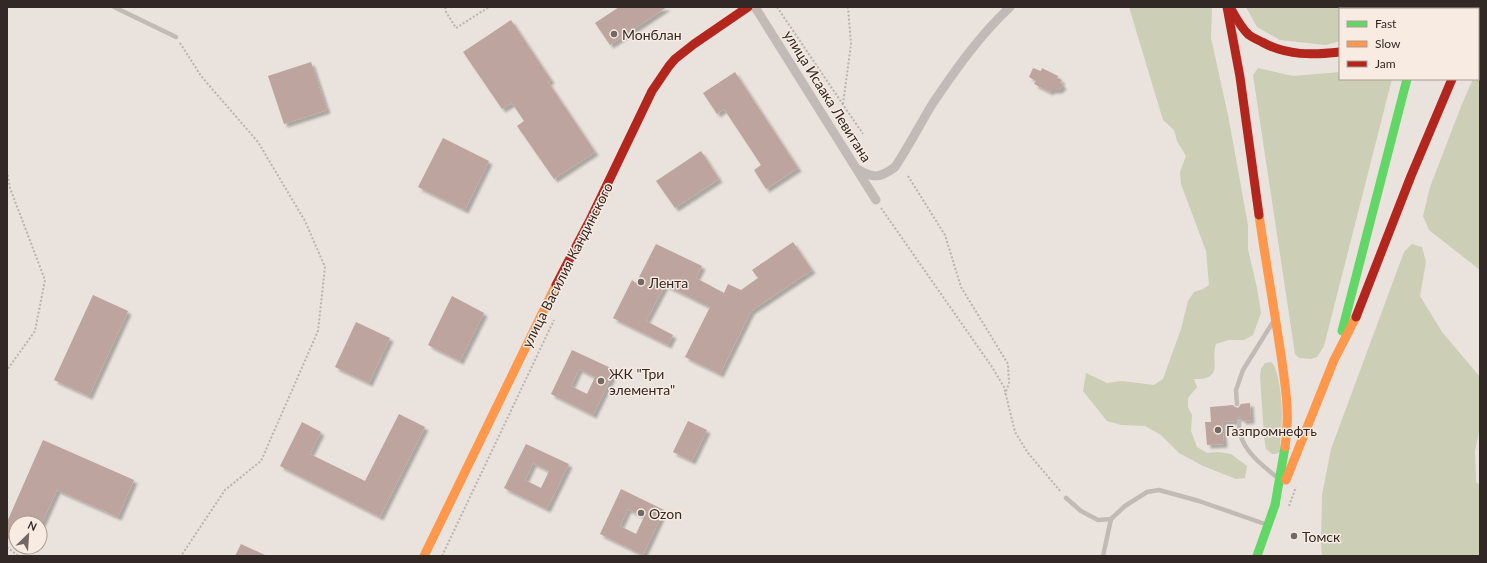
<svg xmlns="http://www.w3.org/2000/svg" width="1487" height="563" font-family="Lato,sans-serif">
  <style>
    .green { fill: #cdceb6 }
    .building { fill: #bda49e; fill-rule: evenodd; filter: url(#shadow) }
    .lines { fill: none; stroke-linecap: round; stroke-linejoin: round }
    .path { stroke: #bbb3ae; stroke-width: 2; stroke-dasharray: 2 2; stroke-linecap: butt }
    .lane { stroke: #c2bab6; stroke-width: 4.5 }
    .street { stroke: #c2bab6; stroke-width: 9 }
    .fast { stroke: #63d668; stroke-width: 9 }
    .slow { stroke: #ff974d; stroke-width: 9 }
    .jam { stroke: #b3261e; stroke-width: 9 }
    .poi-dot { fill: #726965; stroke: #f8ece2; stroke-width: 1.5 }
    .labels { text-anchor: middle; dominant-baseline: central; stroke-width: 3; stroke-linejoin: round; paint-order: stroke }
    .poi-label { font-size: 14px; fill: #322825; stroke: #f8ece2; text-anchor: start }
    .street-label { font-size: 14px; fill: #322825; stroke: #f8ece2 }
  </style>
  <defs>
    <filter id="shadow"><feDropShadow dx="3.5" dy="3.5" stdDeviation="1" flood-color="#0004"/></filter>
  </defs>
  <rect width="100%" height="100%" fill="#eae2dc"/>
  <g class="green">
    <path d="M 1129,7 L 1212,7 L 1211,38 L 1228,115 L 1248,225 L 1248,249 L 1257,288 L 1261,313 L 1253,335 L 1244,340 L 1229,340 L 1216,344 C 1210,361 1225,380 1194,379 L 1197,387 L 1188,398 L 1188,407 L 1192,415 L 1191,431 L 1197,447 L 1207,453 L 1218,452 L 1231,454 L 1247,466 L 1245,478 L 1236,479 L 1203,466 L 1179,453 L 1161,435 L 1145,426 L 1121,425 L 1107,421 L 1083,391 L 1086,373 L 1107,383 L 1122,381 L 1154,385 L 1163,379 L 1181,329 L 1188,301 L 1194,292 L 1203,289 L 1209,285 L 1206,251 L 1181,184 L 1180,172 L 1186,156 L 1177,141 L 1174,130 L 1163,120 Z"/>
    <polygon points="1246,7 1385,7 1383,9 1340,9 1340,41 1326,45 1280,40 1257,27"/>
    <polygon points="1258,68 1293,76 1340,72 1340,79 1392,79 1324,346 1317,357 1311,359 1299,358 1295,354 1253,75"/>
    <polygon points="1480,68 1480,270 1429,230 1423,216 1430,187 1462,104 1473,79 1478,79 1478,71"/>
    <polygon points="1412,244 1422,247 1426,262 1420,296 1442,332 1480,377 1480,427 1475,451 1476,482 1480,485 1480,556 1322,556 1321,543 1322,495 1331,449 1404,252"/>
    <path d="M 1271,362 C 1279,367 1282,403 1282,414 C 1282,426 1280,439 1280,452 L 1276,454 L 1272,454 L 1266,449 L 1264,437 L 1260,376 L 1261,369 L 1265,363 Z"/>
  </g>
  <g class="building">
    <polygon points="619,7 667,7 610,45 595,23"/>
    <polygon points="511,20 551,80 548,82 595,152 554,179 517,126 524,121 512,103 502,109 463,52"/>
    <polygon points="311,62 327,110 284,124 268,76"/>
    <polygon points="1033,68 1041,71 1042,68 1058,76 1057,78 1062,80 1060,82 1063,86 1059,90 1051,90 1050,92 1034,84 1036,81 1029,77"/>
    <polygon points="735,72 798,168 766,189 754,170 761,165 724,109 717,114 703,93"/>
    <polygon points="443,138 489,161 465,210 418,187"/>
    <polygon points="701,151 719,179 675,208 656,181"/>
    <polygon points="793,242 812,270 751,311 720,374 685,357 710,307 665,285 646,321 673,335 668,345 613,318 632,280 636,283 656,244 702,266 696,278 724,293 728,284 741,290 758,278 752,270"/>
    <polygon points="93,295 128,311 89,396 54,380"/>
    <polygon points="452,296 484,313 460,361 428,345"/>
    <polygon points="356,322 390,338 369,383 335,367"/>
    <path d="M 572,350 L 615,370 L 593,415 L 551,394 ZM 579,369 L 595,377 L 587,394 L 571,386 Z"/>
    <polygon points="1250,403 1251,420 1243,421 1241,418 1239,417 1235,421 1222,422 1224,444 1207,445 1205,422 1211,422 1210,407 1233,405 1235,407 1238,408 1241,404"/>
    <polygon points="399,414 425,427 380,517 280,466 302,422 321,432 310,454 365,481"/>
    <polygon points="688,421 707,430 692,461 673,452"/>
    <polygon points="43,440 134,480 118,517 57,490 42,523 16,523 16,542 7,538 7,522"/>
    <path d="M 526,444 L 569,464 L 547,509 L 504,488 ZM 533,463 L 549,471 L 541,488 L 525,480 Z"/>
    <path d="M 621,489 L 664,510 L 643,555 L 600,534 ZM 628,509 L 644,517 L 636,534 L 620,526 Z"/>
    <polygon points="241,544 267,556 235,556"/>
  </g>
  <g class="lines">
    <g class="path">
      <polyline points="445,7 446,12 456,28 489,7"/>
      <polyline points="777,7 863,134"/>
      <polyline points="180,43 201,76 258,142 305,221 325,267 318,331 261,461 225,490 181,556"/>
      <polyline points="1478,55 1480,52"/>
      <polyline points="843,104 851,44 848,7"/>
      <polyline points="7,171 10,188 45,280 35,331 7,370"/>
      <polyline points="908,176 945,235 961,287 1008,364 1009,383 1005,394"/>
      <polyline points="881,208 992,367 1004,387 1015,432 1028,453 1061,492"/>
      <polyline points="1289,506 1296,487"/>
      <polyline points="7,547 18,556"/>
      <polyline points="442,556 554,320"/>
    </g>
    <g class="lane">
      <polyline points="114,7 176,37"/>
      <polyline points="1237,404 1236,390 1243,370 1273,322"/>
      <path d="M 1239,421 C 1239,425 1239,430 1240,433 C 1244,452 1264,467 1278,478"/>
      <polyline points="1066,498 1081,511 1098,520 1111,519 1125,506 1147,492 1159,490 1199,501 1265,524"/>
      <polyline points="1103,556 1111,519"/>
    </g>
    <g class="street">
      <polyline points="755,7 876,200"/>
      <path d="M 857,169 C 874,179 880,178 895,167 C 909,146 920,124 933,103 C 956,69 980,35 1010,7"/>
    </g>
    <g class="fast">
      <polyline points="1405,9 1406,7"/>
      <polyline points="1342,331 1407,79"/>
      <polyline points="1275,505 1285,447"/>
      <polyline points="1257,556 1275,505"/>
    </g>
    <g class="slow">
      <polyline points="1424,9 1425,7"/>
      <polyline points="1478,30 1480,26"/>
      <path d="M 1259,215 C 1266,264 1275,313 1282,362 C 1286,390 1290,418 1285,447"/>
      <polyline points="1286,480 1334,360 1356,317"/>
      <polyline points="424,556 556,285"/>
    </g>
    <g class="jam">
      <polyline points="1227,7 1240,77 1259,215"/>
      <path d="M 1230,7 C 1235,16 1241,28 1249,35 C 1253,38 1258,40 1262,42 C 1287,56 1313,55 1340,52"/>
      <polyline points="556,285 591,218 652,91 669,66 675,59 694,44 748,7"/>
      <polyline points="1356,317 1411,176 1452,79"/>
    </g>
  </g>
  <g class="poi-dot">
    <circle cx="614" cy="34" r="4"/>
    <circle cx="641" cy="282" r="4"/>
    <circle cx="601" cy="381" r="4"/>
    <circle cx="1218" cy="430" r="4"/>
    <circle cx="641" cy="513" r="4"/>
    <circle cx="1294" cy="536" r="4"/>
  </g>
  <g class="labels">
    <g class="poi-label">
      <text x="622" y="34">Монблан</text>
      <text x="649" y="282">Лента</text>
      <text x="609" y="373">ЖК "Три<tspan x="609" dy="16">элемента"</tspan></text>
      <text x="1226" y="430">Газпромнефть</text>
      <text x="649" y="513">Ozon</text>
      <text x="1302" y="536">Томск</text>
    </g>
    <g class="street-label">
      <text transform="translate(828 96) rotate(58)">улица Исаака Левитана</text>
      <text transform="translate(567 265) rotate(-63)">улица Василия Кандинского</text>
    </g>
  </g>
  <rect width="1487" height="563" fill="none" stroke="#322825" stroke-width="16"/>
  <rect x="1339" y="8" width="140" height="72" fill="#f8ece2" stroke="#a99e96"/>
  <rect x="1347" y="21" width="20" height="6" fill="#63d668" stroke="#a99e96"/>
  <text x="1375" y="28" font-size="12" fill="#322825">Fast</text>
  <rect x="1347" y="41" width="20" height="6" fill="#ff974d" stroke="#a99e96"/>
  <text x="1375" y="48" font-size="12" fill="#322825">Slow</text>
  <rect x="1347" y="61" width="20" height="6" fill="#b3261e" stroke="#a99e96"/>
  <text x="1375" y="68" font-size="12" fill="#322825">Jam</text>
  <g transform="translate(28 535) rotate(25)"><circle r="19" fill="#f8ece2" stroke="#a99e96"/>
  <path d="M0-3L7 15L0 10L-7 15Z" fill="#726965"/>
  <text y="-6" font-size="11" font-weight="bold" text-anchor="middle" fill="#322825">N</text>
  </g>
</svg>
